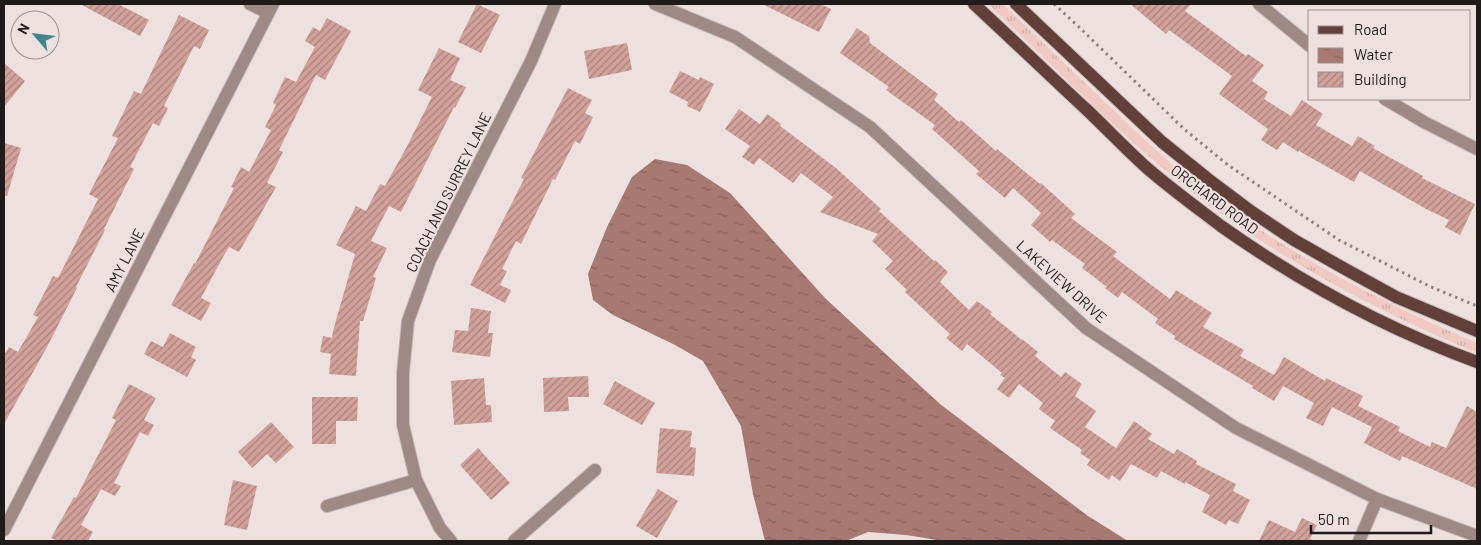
<svg xmlns="http://www.w3.org/2000/svg" width="1481" height="545" font-family="Barlow,sans-serif">
  <style>
    .grass { fill: url(#grass-tufts) }
    .water { fill: url(#water-ripples) }
    .building { fill: url(#building-hatch) }
    .lines { fill: none; stroke-linecap: round; stroke-linejoin: round }
    .minor-casing { stroke: #c7bdbc; stroke-width: 14 }
    .primary-casing { stroke: #c7bdbc; stroke-width: 14 }
    .path { stroke: #8d8584; stroke-width: 3; stroke-dasharray: 2.5 4; stroke-linecap: butt }
    .minor { stroke: #9e8985; stroke-width: 12 }
    .primary { stroke: #623f39; stroke-width: 12 }
    .labels { text-anchor: middle; dominant-baseline: central; stroke-width: 4; stroke-linejoin: round; paint-order: stroke }
    .street-label { font-size: 15px; fill: #1f1b1a; stroke: #ece1df }
  </style>
  <defs>
    <pattern id="grass-tufts" width="24" height="20" patternUnits="userSpaceOnUse" patternTransform="scale(1.25)"><rect width="24" height="20" fill="#f1c9c3"/><path d="M3 7l-1-3M5 7V3M7 7l1-3M15 17l-1-3M17 17v-4M19 17l1-3" fill="none" stroke="#ceaca7"/></pattern>
    <pattern id="water-ripples" width="26" height="14" patternUnits="userSpaceOnUse" patternTransform="scale(1.25)"><rect width="26" height="14" fill="#a77971"/><path d="M2 4q2-2 4 0t4 0M15 11q2-2 4 0t4 0" fill="none" stroke="#87625c"/></pattern>
    <pattern id="building-hatch" width="6" height="6" patternUnits="userSpaceOnUse" patternTransform="scale(1.25)"><rect width="6" height="6" fill="#d2a199"/><path d="M-1 1l2-2M0 6l6-6M5 7l2-2" fill="none" stroke="#aa827c"/></pattern>
  </defs>
  <rect width="100%" height="100%" fill="#ece1df"/>
  <path class="grass" d="M 988,4 L 1003,4 C 1035,35 1068,67 1101,98 C 1130,126 1160,155 1191,180 C 1278,249 1376,300 1477,343 L 1477,353 C 1379,312 1292,266 1206,203 C 1128,144 1059,71 988,4 Z"/>
  <polygon class="water" points="655,159 687,165 730,193 825,298 940,404 1088,516 1128,541 943,541 906,535 868,532 846,541 765,541 753,494 741,426 703,361 675,345 613,315 593,300 588,274 607,227 632,177"/>
  <g class="building">
    <polygon points="80,4 118,4 149,20 140,36"/>
    <polygon points="477,4 500,15 481,53 458,42"/>
    <polygon points="762,4 820,4 831,9 819,32"/>
    <polygon points="1130,4 1191,4 1185,11 1246,56 1248,54 1264,65 1252,81 1268,92 1264,99 1291,116 1302,100 1323,114 1316,125 1352,146 1358,136 1375,146 1373,148 1423,176 1422,178 1475,204 1460,235 1445,227 1449,220 1426,209 1360,171 1354,182 1299,151 1298,152 1283,142 1277,150 1261,140 1268,129 1219,94 1232,76 1169,30 1166,34"/>
    <polygon points="179,15 209,30 200,49 194,46 164,106 168,108 159,126 153,123 130,167 134,169 104,229 105,230 76,287 77,288 47,347 4,424 4,355 9,347 18,352 38,317 33,315 53,276 58,278 98,199 89,194 118,138 112,136 134,91 141,94"/>
    <polygon points="327,18 351,31 325,80 316,75 279,150 283,152 267,183 276,187 239,252 229,247 223,257 201,298 211,303 201,321 171,305 194,263 195,264 234,188 231,187 241,167 249,172 271,130 265,127 276,105 273,103 285,77 296,82 315,47 305,41 313,27 320,31"/>
    <polygon points="857,28 869,36 870,43 938,94 934,100 959,122 961,120 996,151 997,149 1040,184 1041,183 1075,214 1071,218 1117,252 1113,256 1170,299 1176,290 1212,313 1203,327 1244,350 1240,356 1274,375 1284,357 1325,381 1326,378 1363,396 1358,406 1400,427 1398,431 1430,447 1432,442 1446,448 1467,406 1477,412 1477,489 1402,456 1400,461 1364,443 1372,427 1332,407 1323,426 1306,418 1314,403 1283,386 1274,401 1252,388 1253,386 1174,339 1175,336 1155,323 1158,319 1122,292 1118,298 1105,288 1107,287 1082,268 1085,264 1052,240 1050,242 1031,225 1041,213 1013,188 1005,198 976,174 979,171 932,129 935,125 886,90 889,87 840,53"/>
    <polygon points="627,43 632,70 589,79 584,51"/>
    <polygon points="439,48 460,58 450,80 466,87 455,108 454,107 401,212 389,206 371,241 387,248 373,277 376,278 363,321 360,321 356,376 329,374 331,354 320,352 323,336 332,338 333,331 355,254 336,245 356,206 366,211 380,184 385,186 405,150 432,97 418,90"/>
    <polygon points="4,63 25,81 4,107"/>
    <polygon points="680,71 699,80 700,77 714,84 700,112 687,106 688,102 669,92"/>
    <polygon points="568,88 592,100 585,113 593,117 580,144 575,141 555,180 553,179 521,244 516,241 502,269 507,271 500,285 511,290 505,303 470,285 524,179 521,178"/>
    <polygon points="739,109 760,124 767,114 781,124 780,126 836,168 881,209 879,211 934,261 935,260 948,272 940,282 969,310 977,301 992,312 990,314 1022,340 1022,339 1038,352 1035,356 1061,377 1065,372 1082,384 1075,396 1096,411 1085,427 1116,448 1134,421 1152,434 1148,439 1174,454 1177,449 1197,461 1196,464 1236,484 1233,491 1250,500 1238,524 1229,520 1226,525 1202,512 1210,495 1185,482 1185,484 1161,471 1157,478 1131,464 1120,481 1112,475 1109,480 1087,465 1090,460 1080,453 1082,450 1050,428 1055,421 1039,409 1043,403 1019,384 1009,398 997,389 1005,378 1000,375 1002,373 967,344 962,351 946,338 950,334 905,292 907,290 885,269 893,261 872,241 878,234 820,212 833,197 801,173 793,183 759,158 754,165 742,157 750,146 725,129"/>
    <polygon points="4,143 21,148 7,196 4,195"/>
    <polygon points="471,308 491,311 488,333 493,333 490,357 452,352 455,330 468,331"/>
    <polygon points="170,333 196,347 191,357 196,360 187,377 144,354 151,341 163,347"/>
    <polygon points="588,376 589,397 568,397 569,411 544,412 543,378"/>
    <polygon points="484,378 486,405 491,405 492,422 454,425 451,381"/>
    <polygon points="615,381 655,403 642,425 603,404"/>
    <polygon points="129,384 156,398 144,420 154,425 148,436 140,432 114,483 121,486 115,496 101,489 81,525 93,532 88,541 58,541 51,538 74,497 76,498 116,420 112,418"/>
    <polygon points="312,397 358,397 357,421 336,421 336,444 312,444"/>
    <polygon points="271,422 294,447 276,463 267,454 252,468 238,452"/>
    <polygon points="660,428 692,431 690,447 696,448 694,476 656,473"/>
    <polygon points="478,448 510,483 491,500 460,465"/>
    <polygon points="233,480 257,486 247,530 224,525"/>
    <polygon points="658,489 678,501 657,538 636,526"/>
    <polygon points="1302,518 1317,525 1310,539 1314,541 1259,541 1269,520 1295,532"/>
  </g>
  <g class="lines">
    <defs>
      <g id="minor">
        <polyline points="250,4 268,13"/>
        <polyline points="655,4 735,37 870,127 1086,328 1236,428 1377,499 1477,536"/>
        <polyline points="1259,4 1310,46"/>
        <polyline points="1385,99 1424,122 1477,149"/>
        <polyline points="327,506 416,480"/>
        <polyline points="4,530 273,4"/>
        <polyline points="451,541 440,528 416,480 403,425 403,373 408,321 430,260 531,61 555,4"/>
        <polyline points="514,541 595,470"/>
        <polyline points="1359,541 1377,499"/>
      </g>
      <g id="primary">
        <path d="M 974,4 C 1012,39 1049,75 1087,110 C 1107,129 1126,149 1147,168 C 1170,188 1196,207 1221,226 C 1300,282 1386,329 1477,362"/>
        <polyline points="1016,4 1162,142 1208,179 1252,212 1294,240 1345,269 1396,297 1477,331"/>
      </g>
    </defs>
    <use href="#minor" class="minor-casing"/>
    <use href="#primary" class="primary-casing"/>
    <polyline class="path" points="1054,4 1080,28 1184,129 1228,165 1339,240 1429,286 1477,306"/>
    <use href="#minor" class="minor"/>
    <use href="#primary" class="primary"/>
  </g>
  <g class="labels">
    <g class="street-label">
      <text transform="translate(448 192) rotate(-64)">COACH AND SURREY LANE</text>
      <text transform="translate(1215 199) rotate(37)">ORCHARD ROAD</text>
      <text transform="translate(124 260) rotate(-63)">AMY LANE</text>
      <text transform="translate(1062 281) rotate(42)">LAKEVIEW DRIVE</text>
    </g>
  </g>
  <rect width="1481" height="545" fill="none" stroke="#1f1b1a" stroke-width="10"/>
  <rect x="1308" y="10" width="162" height="90" fill="#ece1df" stroke="#9a9290"/>
  <rect x="1318" y="26" width="25" height="8" fill="#623f39" stroke="#9a9290"/>
  <text x="1354" y="35" font-size="15" fill="#1f1b1a">Road</text>
  <rect x="1318" y="48" width="25" height="15" fill="url(#water-ripples)" stroke="#9a9290"/>
  <text x="1354" y="60" font-size="15" fill="#1f1b1a">Water</text>
  <rect x="1318" y="72" width="25" height="15" fill="url(#building-hatch)" stroke="#9a9290"/>
  <text x="1354" y="85" font-size="15" fill="#1f1b1a">Building</text>
  <g transform="translate(35 35) rotate(298)"><circle r="24" fill="#ece1df" stroke="#9a9290"/>
  <path d="M0-4L9 19L0 12L-9 19Z" fill="#408691"/>
  <text y="-8" font-size="14" font-weight="bold" text-anchor="middle" fill="#1f1b1a">N</text>
  </g>
  <path d="M1311 525v8h120v-8" fill="none" stroke="#1f1b1a" stroke-width="2.5"/>
  <text x="1318" y="525" font-size="15" fill="#1f1b1a" stroke="#ece1df" stroke-width="4" paint-order="stroke">50 m</text>
</svg>
